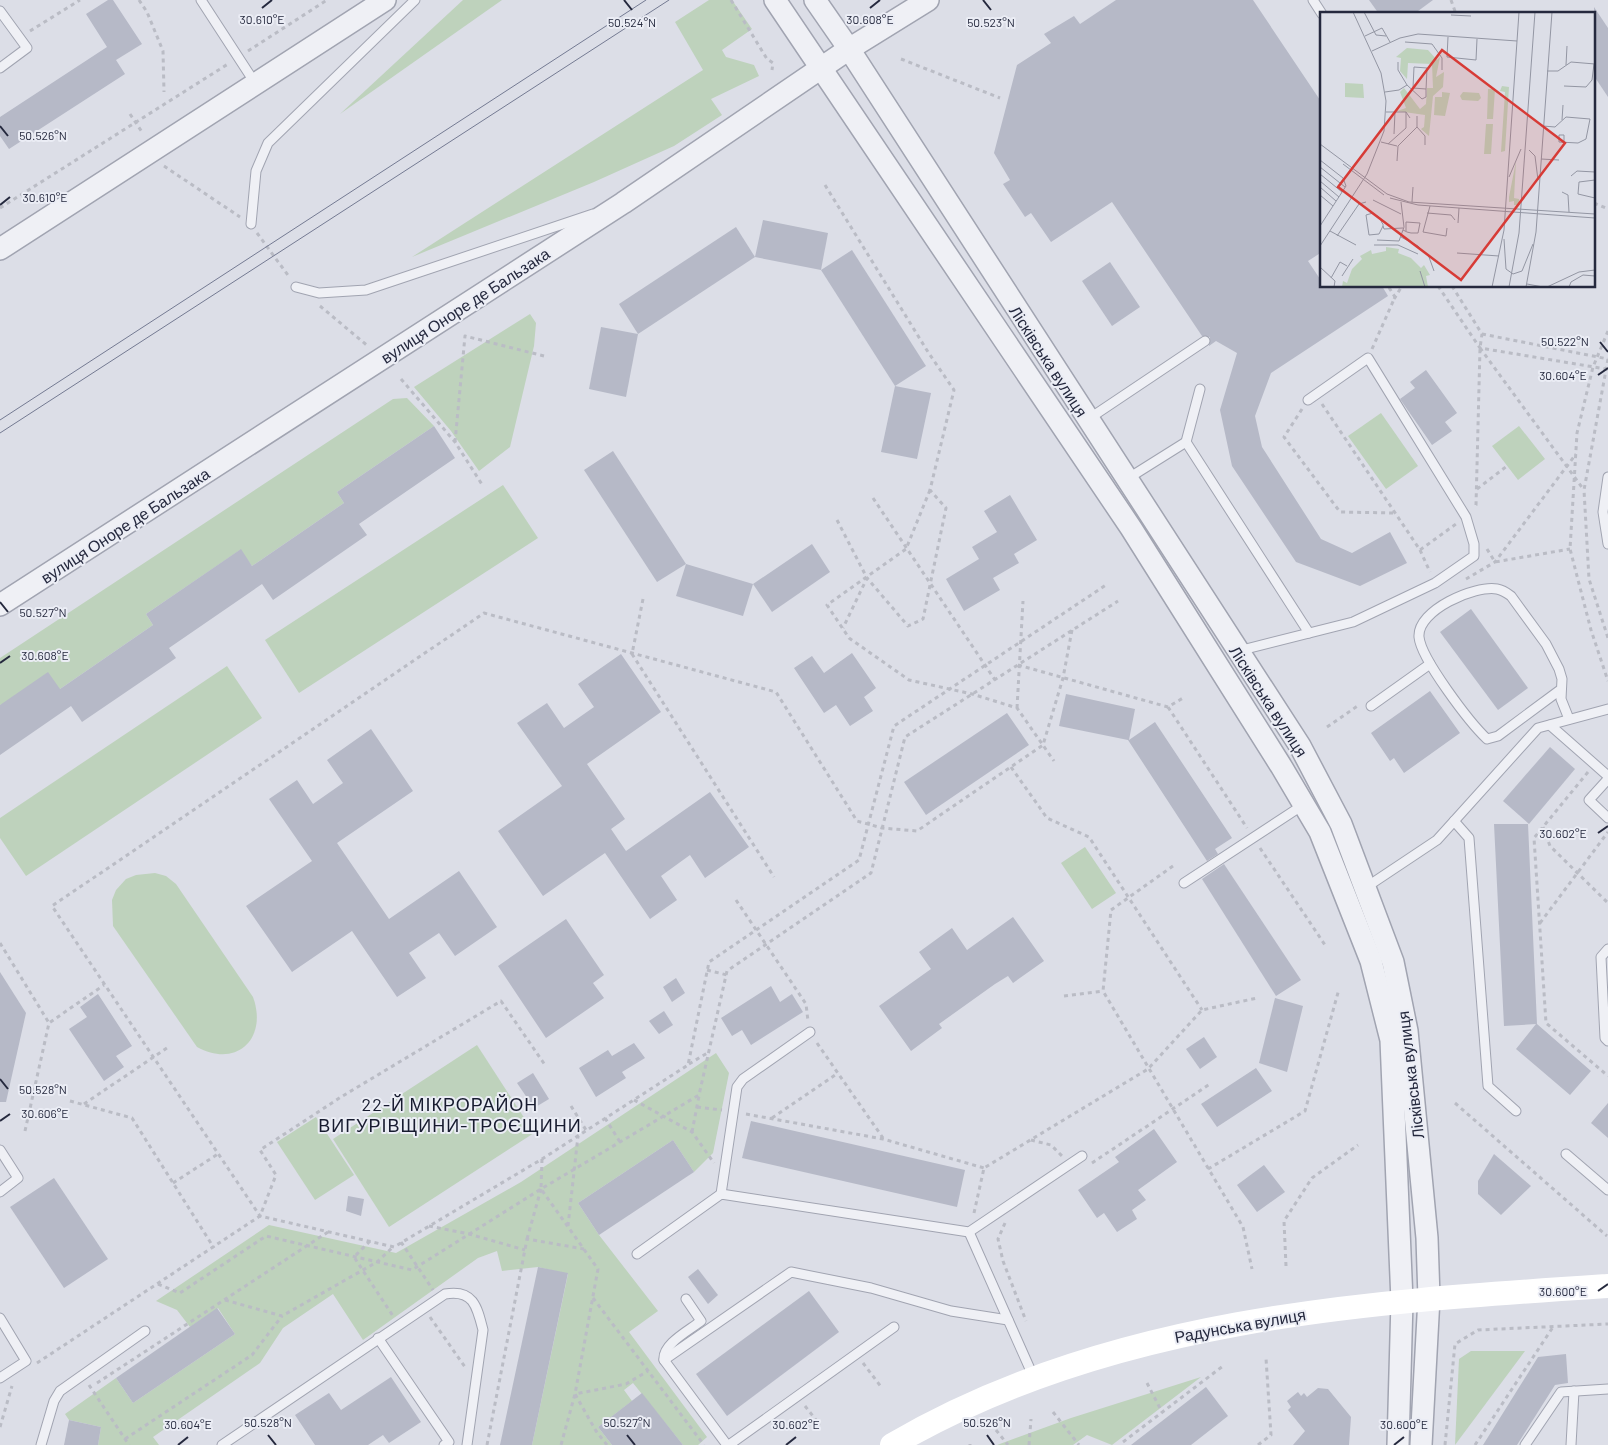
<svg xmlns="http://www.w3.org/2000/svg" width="1608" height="1445" font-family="Barlow,sans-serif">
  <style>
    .green { fill: #bed2bc }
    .building { fill: #b6b9c7 }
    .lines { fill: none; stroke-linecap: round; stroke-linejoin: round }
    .service-casing { stroke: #a1a4b1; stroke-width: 11 }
    .tertiary-casing { stroke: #a1a4b1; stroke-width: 24 }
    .path { stroke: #babcc5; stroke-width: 3; stroke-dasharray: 4 4; stroke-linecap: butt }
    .service { stroke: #eff0f5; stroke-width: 9 }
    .tertiary { stroke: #eff0f5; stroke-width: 21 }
    .secondary { stroke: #fff; stroke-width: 24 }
    .tram { stroke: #747a92; stroke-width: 1 }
    .ticks { fill: none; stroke: #25293e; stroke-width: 2 }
    .labels { text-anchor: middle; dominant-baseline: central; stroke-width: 4; stroke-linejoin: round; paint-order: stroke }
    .street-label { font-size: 16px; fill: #25293e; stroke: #ebedf5 }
    .neighbourhood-label { font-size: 18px; letter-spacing: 1px; fill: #171b2f; stroke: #ebedf5 }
    .inset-road { fill: none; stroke: #9396a3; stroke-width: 1 }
    .view { fill: #d73b36; fill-opacity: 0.15; stroke: #d73b36; stroke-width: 2.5 }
    .inset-edge { fill: none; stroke: #25293e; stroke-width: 2.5 }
    .ticks-label { font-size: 12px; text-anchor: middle; fill: #25293e; stroke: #ebedf5; stroke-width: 4; stroke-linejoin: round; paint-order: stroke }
  </style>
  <rect width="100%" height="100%" fill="#dcdee7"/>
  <g class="green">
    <polygon points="463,0 502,0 340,114"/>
    <polygon points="709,0 732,0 752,29 722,50 726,57 754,65 759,76 711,99 722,115 674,146 594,182 412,257 703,70 675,22"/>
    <polygon points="530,314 536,323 534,346 510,447 479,471 451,431 414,387"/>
    <polygon points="407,398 434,426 337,492 344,503 252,566 240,550 146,614 153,625 60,689 0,705 0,658 393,399"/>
    <polygon points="1381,413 1418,466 1386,489 1348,436"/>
    <polygon points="1519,426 1545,459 1518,480 1492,446"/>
    <polygon points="503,485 538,538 299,693 265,640"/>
    <polygon points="227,666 262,718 26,876 0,838 0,818"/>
    <polygon points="1085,847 1116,893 1092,909 1061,863"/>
    <path d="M 155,873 L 166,876 L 176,884 L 253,997 C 268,1038 237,1069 197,1047 L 113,926 L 112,900 L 116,890 L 126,879 L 136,875 Z"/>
    <polygon points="477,1045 534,1133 389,1227 333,1139"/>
    <polygon points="716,1053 729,1073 713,1153 694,1172 673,1140 578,1203 599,1235 658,1311 629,1332 707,1437 698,1445 683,1445 633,1383 624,1390 632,1401 598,1427 612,1445 532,1445 568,1274 538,1267 502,1271 497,1251 478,1258 363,1340 333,1294 283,1328 260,1363 153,1437 159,1445 98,1445 101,1427 69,1420 65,1414 116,1378 133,1403 235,1334 218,1308 190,1327 177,1310 156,1301 269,1225 396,1253 521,1182"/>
    <polygon points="316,1117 354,1175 315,1200 277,1142"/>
    <polygon points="1471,1351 1525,1351 1455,1445 1459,1359"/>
    <polygon points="1201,1377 1112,1445 1087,1435 1073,1445 997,1445 1071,1418"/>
  </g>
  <g class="building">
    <polygon points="108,0 113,0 142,44 116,60 125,74 9,149 0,136 0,117 107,47 86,14"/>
    <polygon points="1116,0 1253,0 1322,103 1322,252 1308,261 1322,282 1322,286 1382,286 1388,296 1271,373 1255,416 1262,447 1321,539 1352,553 1390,532 1407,563 1360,586 1296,562 1232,466 1220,410 1237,353 1216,341 1209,346 1210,337 1202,336 1112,202 1051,242 1031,213 1025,217 1003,184 1010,180 994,153 1017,65 1051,43 1044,34 1074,16 1080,24"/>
    <polygon points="1369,0 1433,0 1414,14 1379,14"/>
    <polygon points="1594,7 1608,28 1608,97 1594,76"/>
    <polygon points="763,220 828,233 821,270 755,257"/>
    <polygon points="736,227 755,257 638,334 619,304"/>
    <polygon points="852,250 926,366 895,386 821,270"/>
    <polygon points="1110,262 1140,307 1112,326 1082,281"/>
    <polygon points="601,327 638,334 626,397 589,389"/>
    <polygon points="1426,370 1457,413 1445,422 1452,431 1432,445 1400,399 1415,388 1410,382"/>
    <polygon points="895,386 931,393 917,459 881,452"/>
    <polygon points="434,426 455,458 359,524 367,535 273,600 262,584 169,648 176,658 82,722 71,706 0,755 0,705 48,672 60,689 153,625 146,614 241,549 252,566 344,503 337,492"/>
    <polygon points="613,451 686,564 657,582 584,470"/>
    <polygon points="1010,495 1037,540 1014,554 1019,563 993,578 1000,590 964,611 946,579 979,559 972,547 997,532 984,511"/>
    <polygon points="812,544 830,572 772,612 753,584"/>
    <polygon points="686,564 753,584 743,616 676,596"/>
    <polygon points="1471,609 1528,688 1498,710 1440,632"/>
    <polygon points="852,653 876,688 864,697 873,711 850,726 836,705 824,713 794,668 812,656 824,673"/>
    <polygon points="621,654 661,712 587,764 625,819 611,829 626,851 710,792 749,847 705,878 690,855 661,876 677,900 650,919 605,853 543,896 498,831 562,786 517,723 547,703 564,728 594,707 578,684"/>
    <polygon points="1430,691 1460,733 1404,773 1394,758 1390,761 1371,733"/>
    <polygon points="1066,694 1135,709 1129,740 1155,722 1232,838 1215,849 1218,854 1207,861 1128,740 1059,726"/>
    <polygon points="1007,713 1029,745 926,815 904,782"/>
    <polygon points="371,729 413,791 337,843 389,919 459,871 497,927 455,956 439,933 409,953 426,978 397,997 352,931 292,972 246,906 312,861 269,799 297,780 313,804 343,783 327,760"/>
    <polygon points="1550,747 1575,769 1529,824 1503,801"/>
    <polygon points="1494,824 1528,824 1537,1024 1591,1071 1570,1095 1516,1049 1536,1024 1504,1026"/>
    <polygon points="1224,864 1301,980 1276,996 1202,879"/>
    <polygon points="1013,917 1044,961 1013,983 1008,976 995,984 939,1024 942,1028 911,1051 879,1006 931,969 919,952 952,928 967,950"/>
    <polygon points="566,919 604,975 593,983 604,998 546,1038 498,966"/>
    <polygon points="0,972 26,1013 6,1102 0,1102"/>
    <polygon points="676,978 685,993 672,1002 663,987"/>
    <polygon points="771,986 780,1002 792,994 803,1012 751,1045 742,1030 732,1036 721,1018"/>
    <polygon points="98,994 132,1046 116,1056 124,1067 104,1081 69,1029 87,1017 80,1007"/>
    <polygon points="1275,998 1303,1006 1287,1072 1259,1063"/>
    <polygon points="664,1011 673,1025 659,1034 649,1021"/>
    <polygon points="1204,1037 1217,1057 1200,1069 1186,1049"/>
    <polygon points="634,1043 645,1058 622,1072 626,1078 596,1097 579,1068 608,1050 612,1056"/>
    <polygon points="1256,1068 1272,1091 1217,1127 1201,1104"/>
    <polygon points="533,1073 549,1099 534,1108 517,1083"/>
    <polygon points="1608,1103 1608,1138 1591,1123"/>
    <polygon points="751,1121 965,1170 957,1207 742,1158"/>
    <polygon points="1154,1129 1177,1162 1138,1190 1146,1200 1132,1210 1137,1219 1117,1232 1104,1213 1097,1218 1078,1190 1119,1162 1115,1157"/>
    <polygon points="673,1140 694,1172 599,1235 578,1203"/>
    <polygon points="1494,1154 1531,1186 1501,1215 1478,1194 1478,1181"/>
    <polygon points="1264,1165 1285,1192 1257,1212 1237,1185"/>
    <polygon points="54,1178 108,1259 64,1288 10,1207"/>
    <polygon points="348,1196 364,1199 361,1216 346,1211"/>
    <polygon points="538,1267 568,1273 532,1445 500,1445"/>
    <polygon points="698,1269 718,1295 708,1304 688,1277"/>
    <polygon points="809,1291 839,1332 727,1416 696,1374"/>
    <polygon points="217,1308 235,1334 133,1403 116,1378"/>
    <polygon points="1566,1354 1568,1383 1555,1385 1517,1445 1483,1445 1538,1357"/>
    <polygon points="391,1377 421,1422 389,1443 383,1435 368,1445 315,1445 295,1415 329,1393 341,1410"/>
    <polygon points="1206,1387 1228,1416 1191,1445 1131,1445"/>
    <polygon points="1318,1388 1328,1389 1351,1417 1349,1445 1293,1445 1305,1431 1288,1410 1291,1407 1287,1401 1298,1392 1301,1396 1304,1393 1307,1397"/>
    <polygon points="642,1393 683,1445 612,1445 598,1427"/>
    <polygon points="69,1420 101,1427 98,1445 64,1445"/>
  </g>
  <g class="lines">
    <defs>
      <g id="service">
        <polyline points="201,0 255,83"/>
        <polyline points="1313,0 1322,14"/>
        <polyline points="0,11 27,48 0,68"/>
        <polyline points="251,224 256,171 268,143 415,0"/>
        <polyline points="296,287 319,293 366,290 593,214"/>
        <polyline points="1200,389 1186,442 1309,633"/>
        <polyline points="1087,420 1205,341"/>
        <polyline points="1608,477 1603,512 1608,544"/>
        <polyline points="1127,479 1186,442"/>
        <polyline points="1238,651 1353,622 1435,583 1474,556 1474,544 1466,517 1368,358 1308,400"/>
        <path d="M 1560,690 L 1498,736 L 1487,739 C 1470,723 1421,659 1419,637 C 1417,610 1475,585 1497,589 C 1503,590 1507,593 1511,596 L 1546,644 L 1559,669 L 1562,679 L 1561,699 L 1569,719"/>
        <polyline points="1371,706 1430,664"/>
        <polyline points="1550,725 1608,776"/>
        <polyline points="1608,779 1589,800 1608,818"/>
        <polyline points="1454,821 1469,838 1488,1086 1516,1111"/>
        <polyline points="1184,883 1303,805"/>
        <polyline points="1365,888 1437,840 1538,728 1608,709"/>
        <polyline points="1608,949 1601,957 1605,1038 1608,1041"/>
        <polyline points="0,1150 18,1178 0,1192"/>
        <polyline points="1566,1154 1608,1190"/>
        <polyline points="721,1194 737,1087 743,1079 810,1032"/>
        <polyline points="969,1232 1034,1378"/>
        <polyline points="637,1254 721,1194 969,1232 1082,1156"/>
        <path d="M 686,1299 L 701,1321 C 690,1330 662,1344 664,1360 L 727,1445"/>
        <polyline points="0,1318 26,1361 0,1378"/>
        <polyline points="378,1338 449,1442 444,1445"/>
        <polyline points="664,1360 791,1272 871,1288 951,1311 1008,1320"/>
        <polyline points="41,1445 54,1401 60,1391 145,1331"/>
        <path d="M 222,1445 L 445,1294 C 473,1289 477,1306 483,1330 L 467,1445"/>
        <polyline points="729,1445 894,1327"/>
        <polyline points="1525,1445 1561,1392 1608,1389"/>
        <polyline points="1571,1445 1574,1391"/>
      </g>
      <g id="tertiary">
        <polyline points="775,0 1131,528 1281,766 1320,832 1371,961 1391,1040 1402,1301 1398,1445"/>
        <polyline points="815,0 849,49 1300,746 1341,824 1393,962 1407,1031 1427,1238 1429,1298 1421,1445"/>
        <polyline points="0,249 385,0"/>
        <polyline points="0,605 623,203 849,49 928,0"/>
      </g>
    </defs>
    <use href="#service" class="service-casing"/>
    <use href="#tertiary" class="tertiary-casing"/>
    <g class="path">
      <polyline points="139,0 147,12 163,51 164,92"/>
      <polyline points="731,0 767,59 773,63 772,70"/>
      <polyline points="1451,0 1456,14"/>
      <polyline points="30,31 80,0"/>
      <polyline points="248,51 327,0"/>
      <polyline points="901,59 1000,98"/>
      <polyline points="130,114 142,132"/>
      <polyline points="164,166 240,217"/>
      <polyline points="825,185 928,352 954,390 930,490 946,508 923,619 908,626 867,578"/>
      <polyline points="1594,203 1608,209"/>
      <polyline points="0,208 228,64"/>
      <polyline points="257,233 290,278"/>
      <polyline points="1438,286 1480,348 1606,369"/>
      <polyline points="1452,286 1482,334 1480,348 1476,505 1474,508"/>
      <polyline points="1394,299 1402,286"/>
      <polyline points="320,306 369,347"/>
      <polyline points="1608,331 1593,367 1577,433 1570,549 1591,630 1608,681"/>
      <polyline points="1482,334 1608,359"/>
      <polyline points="1480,348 1584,490"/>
      <polyline points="1372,349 1395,297 1388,286"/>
      <polyline points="1608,359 1584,490 1589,579 1608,638"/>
      <polyline points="401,379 455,442 483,486"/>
      <polyline points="1322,404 1420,550 1456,524"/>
      <polyline points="1302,409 1284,437 1340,512 1395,513"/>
      <polyline points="455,442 465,336 544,356"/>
      <polyline points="1477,489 1507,466"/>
      <polyline points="930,490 906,549 827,605 849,638 909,680 972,694 1017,708 1054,761"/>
      <polyline points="873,498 995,680"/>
      <polyline points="837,520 867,578 843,628"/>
      <polyline points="1487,549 1495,562 1570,549"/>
      <polyline points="1420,550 1430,572"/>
      <polyline points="1466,579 1495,562 1576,454"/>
      <polyline points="643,599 632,654 774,877"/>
      <polyline points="1072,630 1063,678 1043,745 917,831 882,828 857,821 776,692 484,613 52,906 260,1216 394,1247 542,1159 688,1065 709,962 859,860 894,726 1106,585"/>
      <polyline points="1018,665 1168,707 1183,698"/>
      <polyline points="1168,707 1247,828"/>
      <polyline points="1017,708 1023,601"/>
      <polyline points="1327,727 1359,705"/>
      <polyline points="1011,767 1047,818 1089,837 1202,1010"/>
      <polyline points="1588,772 1534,838 1546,1023 1608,1076"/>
      <polyline points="1543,827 1550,846 1608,903"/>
      <polyline points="1260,848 1325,945"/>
      <polyline points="1173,866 1111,910 1103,991 1243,1227 1252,1269"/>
      <polyline points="736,900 806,1004 808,1021"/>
      <polyline points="1540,923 1608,832"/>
      <polyline points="0,943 49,1023"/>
      <polyline points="707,970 727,975"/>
      <polyline points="1064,996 1103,991"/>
      <polyline points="817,1043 883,1138"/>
      <polyline points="689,1064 709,1052"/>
      <polyline points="634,1100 692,1132 714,1163"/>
      <polyline points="70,1101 132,1118 214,1248"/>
      <polyline points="1455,1103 1607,1236"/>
      <polyline points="84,1104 167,1048"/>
      <polyline points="571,1106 586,1130"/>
      <polyline points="697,1107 722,1110"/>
      <polyline points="746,1114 883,1139 984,1168"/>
      <polyline points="605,1118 620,1142"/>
      <polyline points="772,1118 838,1073"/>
      <polyline points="25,1131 49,1023 104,985"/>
      <polyline points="692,1132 699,1096"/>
      <polyline points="1031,1140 1051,1145 1062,1156"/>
      <polyline points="542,1159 541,1189 598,1269 575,1394 561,1445"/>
      <polyline points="1092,1163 1210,1084"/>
      <polyline points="1208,1169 1305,1111 1339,989"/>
      <polyline points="173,1183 218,1154"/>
      <polyline points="974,1213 984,1168 1148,1069 1202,1010 1257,998"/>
      <polyline points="1005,1223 998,1239 1003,1261 1026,1321"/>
      <polyline points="429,1226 469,1234 525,1250"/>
      <polyline points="568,1226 578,1136"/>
      <polyline points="527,1239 541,1189"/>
      <polyline points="370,1241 354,1257 393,1316"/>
      <polyline points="401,1242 433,1290"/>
      <polyline points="1286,1266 1284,1221 1312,1178 1358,1145"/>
      <polyline points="158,1284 180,1293 266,1236 412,1270 541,1189 699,1095 727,971 871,873 905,737 1118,601"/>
      <polyline points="593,1298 704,1445"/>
      <polyline points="225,1300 282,1316 377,1262 393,1247"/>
      <polyline points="430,1317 465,1367"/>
      <polyline points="37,1363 260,1216 276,1175 260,1150 341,1097 501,1001 545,1065"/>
      <polyline points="863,1363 882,1388"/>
      <polyline points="97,1383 328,1232"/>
      <polyline points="1147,1383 1162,1412"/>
      <polyline points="89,1385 129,1445"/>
      <polyline points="805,1406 820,1425"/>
      <polyline points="1053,1412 1079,1445"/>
      <polyline points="0,1427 12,1386"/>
      <polyline points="996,1430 1008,1445"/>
      <polyline points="125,1439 252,1355 282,1316"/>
      <polyline points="1123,1442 1223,1366"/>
      <polyline points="970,1444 970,1445"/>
      <polyline points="487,1445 527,1239 584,1249"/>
      <polyline points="607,1445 596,1431 575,1394 626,1384 648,1371"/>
      <polyline points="1029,1445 1031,1419"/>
      <polyline points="1258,1445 1271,1435 1266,1358"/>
      <polyline points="1445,1445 1455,1344 1478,1330 1608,1324"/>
      <polyline points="1475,1445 1553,1327"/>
    </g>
    <use href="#service" class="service"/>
    <use href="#tertiary" class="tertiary"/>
    <path class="secondary" d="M 892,1445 C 1108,1318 1364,1302 1608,1286"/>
    <g class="tram">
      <polyline points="0,420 646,0"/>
      <polyline points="0,433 669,0"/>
    </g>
  </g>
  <path class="ticks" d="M 624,0 L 632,10M 983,0 L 991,10M 262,8 L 272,0M 870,8 L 880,0M 0,126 L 8,136M 0,205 L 10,197M 1600,342 L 1608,352M 1598,375 L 1608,368M 0,602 L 8,612M 0,663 L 10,656M 1598,833 L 1608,826M 0,1079 L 8,1089M 0,1121 L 10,1114M 1598,1291 L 1608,1284M 268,1435 L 276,1445M 627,1435 L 635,1445M 987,1435 L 994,1445M 178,1445 L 188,1437M 786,1445 L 796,1437M 1394,1445 L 1404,1437"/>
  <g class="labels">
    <g class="street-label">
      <text transform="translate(465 305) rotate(-33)">вулиця Оноре де Бальзака</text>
      <text transform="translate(1049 361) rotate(57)">Лісківська вулиця</text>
      <text transform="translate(125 525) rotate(-33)">вулиця Оноре де Бальзака</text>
      <text transform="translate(1269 701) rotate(57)">Лісківська вулиця</text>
      <text transform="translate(1410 1075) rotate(-97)">Лісківська вулиця</text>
      <text transform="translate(1240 1325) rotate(-10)">Радунська вулиця</text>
    </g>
    <g class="neighbourhood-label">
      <text x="450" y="1104">22-Й МІКРОРАЙОН<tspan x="450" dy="21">ВИГУРІВЩИНИ-ТРОЄЩИНИ</tspan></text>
    </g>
  </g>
  <g transform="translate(1320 12)">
    <rect width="275" height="275" fill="#dcdee7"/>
    <path d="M 87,36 L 108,38 L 117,48 L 120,45 L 116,65 L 124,60 L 123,75 L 113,84 L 109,124 L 101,117 L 104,115 L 105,103 L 77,99 L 86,96 L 80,80 L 84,76 L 100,97 L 106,92 L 107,76 L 113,76 L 112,52 L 88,51 L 87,67 L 80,59 L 81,46 L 76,45 ZM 25,71 L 43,72 L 44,86 L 25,85 ZM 182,74 L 189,75 L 185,139 L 181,140 L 185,80 L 180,79 ZM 168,77 L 175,77 L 173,107 L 167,107 ZM 122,80 L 130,81 L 125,104 L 114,103 L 115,85 L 122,85 ZM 143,80 L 159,81 L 161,86 L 158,89 L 142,88 L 140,84 ZM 166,112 L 173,112 L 171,142 L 164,142 ZM 196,149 L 194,186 L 199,187 L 199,193 L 194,193 L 194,189 L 189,190 L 189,185 ZM 66,235 L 79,237 L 78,241 L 91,246 L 101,256 L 104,253 L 110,263 L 106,264 L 108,275 L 22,275 L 23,269 L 27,271 L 32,257 L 42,247 L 40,244 L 51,238 L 52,242 L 66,239 Z" fill="#bed2bc"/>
    <path class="inset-road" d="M 44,0 L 56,23 L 66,24M 131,3 L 151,4M 45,24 L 62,16 L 70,30M 128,25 L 127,45 L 156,48 L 157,27M 85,30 L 112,32 L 122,46 L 122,58M 52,39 L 80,26 L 98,22 L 197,29M 78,50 L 78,58 L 87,73 L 102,87 L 106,85 L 106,78 L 107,56 L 94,55 L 93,76 L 106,77M 246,53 L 247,34M 227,59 L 238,59 L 251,50 L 275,52M 244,74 L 266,75 L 272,68 L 274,52M 65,80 L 79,78 L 87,73M 66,100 L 86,100 L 90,106M 242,108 L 243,93M 223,114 L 235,115 L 246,105 L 270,107 L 266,127 L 258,131 L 239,130 L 239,123 L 244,123 L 244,130M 97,115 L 105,124 L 105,133M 74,122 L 75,100M 61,130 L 77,134M 0,132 L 67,182 L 89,190 L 275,202M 68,132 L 86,116 L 86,100M 209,138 L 215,144 L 218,168M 221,147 L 239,148M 0,148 L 23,166 L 26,174 L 0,214M 77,149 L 78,134 L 97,115 L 97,104M 23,152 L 64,183M 0,155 L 25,175M 0,162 L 22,180M 251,164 L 257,159 L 275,160M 189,165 L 201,137M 275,168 L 259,170 L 258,182 L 275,186M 0,169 L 19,185M 0,175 L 16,189M 242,180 L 248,183 L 249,200M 0,183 L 13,194M 70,186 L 98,193 L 275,206M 53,188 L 81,202M 92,190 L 93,175M 110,194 L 103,220 L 126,224 L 127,216M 107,201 L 131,203 L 135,208M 138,211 L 139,196M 63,214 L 59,222 L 49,223 L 46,203 L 53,201 L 60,206 L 62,211 L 63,212 L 63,214 L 64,217 L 83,216M 83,218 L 87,220 L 91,221 L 98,221 L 100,211 L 86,210 L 86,219M 10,219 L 36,233M 17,224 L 39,192 L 46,190M 81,225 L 98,234 L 109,245 L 114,259M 184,227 L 186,257 L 193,262 L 202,259 L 213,232M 57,228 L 79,229 L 84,215 L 81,190M 54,233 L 78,233 L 98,242M 0,234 L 47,162 L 64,119 L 66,89 L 61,61 L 33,0M 137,241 L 179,244M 0,255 L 15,269 L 14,275M 100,259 L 105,275M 22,264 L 33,247M 11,266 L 20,250 L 27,254M 207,272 L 223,275M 172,275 L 184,218 L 199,0M 189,275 L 199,221 L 215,0M 206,275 L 216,220 L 232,0M 227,275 L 259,260 L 275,258M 249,275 L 251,270 L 263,263 L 275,264"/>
    <path class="view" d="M 122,38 L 245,131 L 141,268 L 18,175 Z"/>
    <rect width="275" height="275" class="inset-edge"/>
  </g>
  <g class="ticks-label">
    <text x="262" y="24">30.610°E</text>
    <text x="870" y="24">30.608°E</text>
    <text x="632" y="27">50.524°N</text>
    <text x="991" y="27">50.523°N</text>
    <text x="43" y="140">50.526°N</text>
    <text x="45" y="202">30.610°E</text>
    <text x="1565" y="346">50.522°N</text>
    <text x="1563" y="380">30.604°E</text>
    <text x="43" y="617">50.527°N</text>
    <text x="45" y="660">30.608°E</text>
    <text x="1563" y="838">30.602°E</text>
    <text x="43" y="1094">50.528°N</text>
    <text x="45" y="1118">30.606°E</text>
    <text x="1563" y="1296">30.600°E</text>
    <text x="268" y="1427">50.528°N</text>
    <text x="627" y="1427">50.527°N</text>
    <text x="987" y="1427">50.526°N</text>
    <text x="188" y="1429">30.604°E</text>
    <text x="796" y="1429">30.602°E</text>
    <text x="1404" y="1429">30.600°E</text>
  </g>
</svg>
